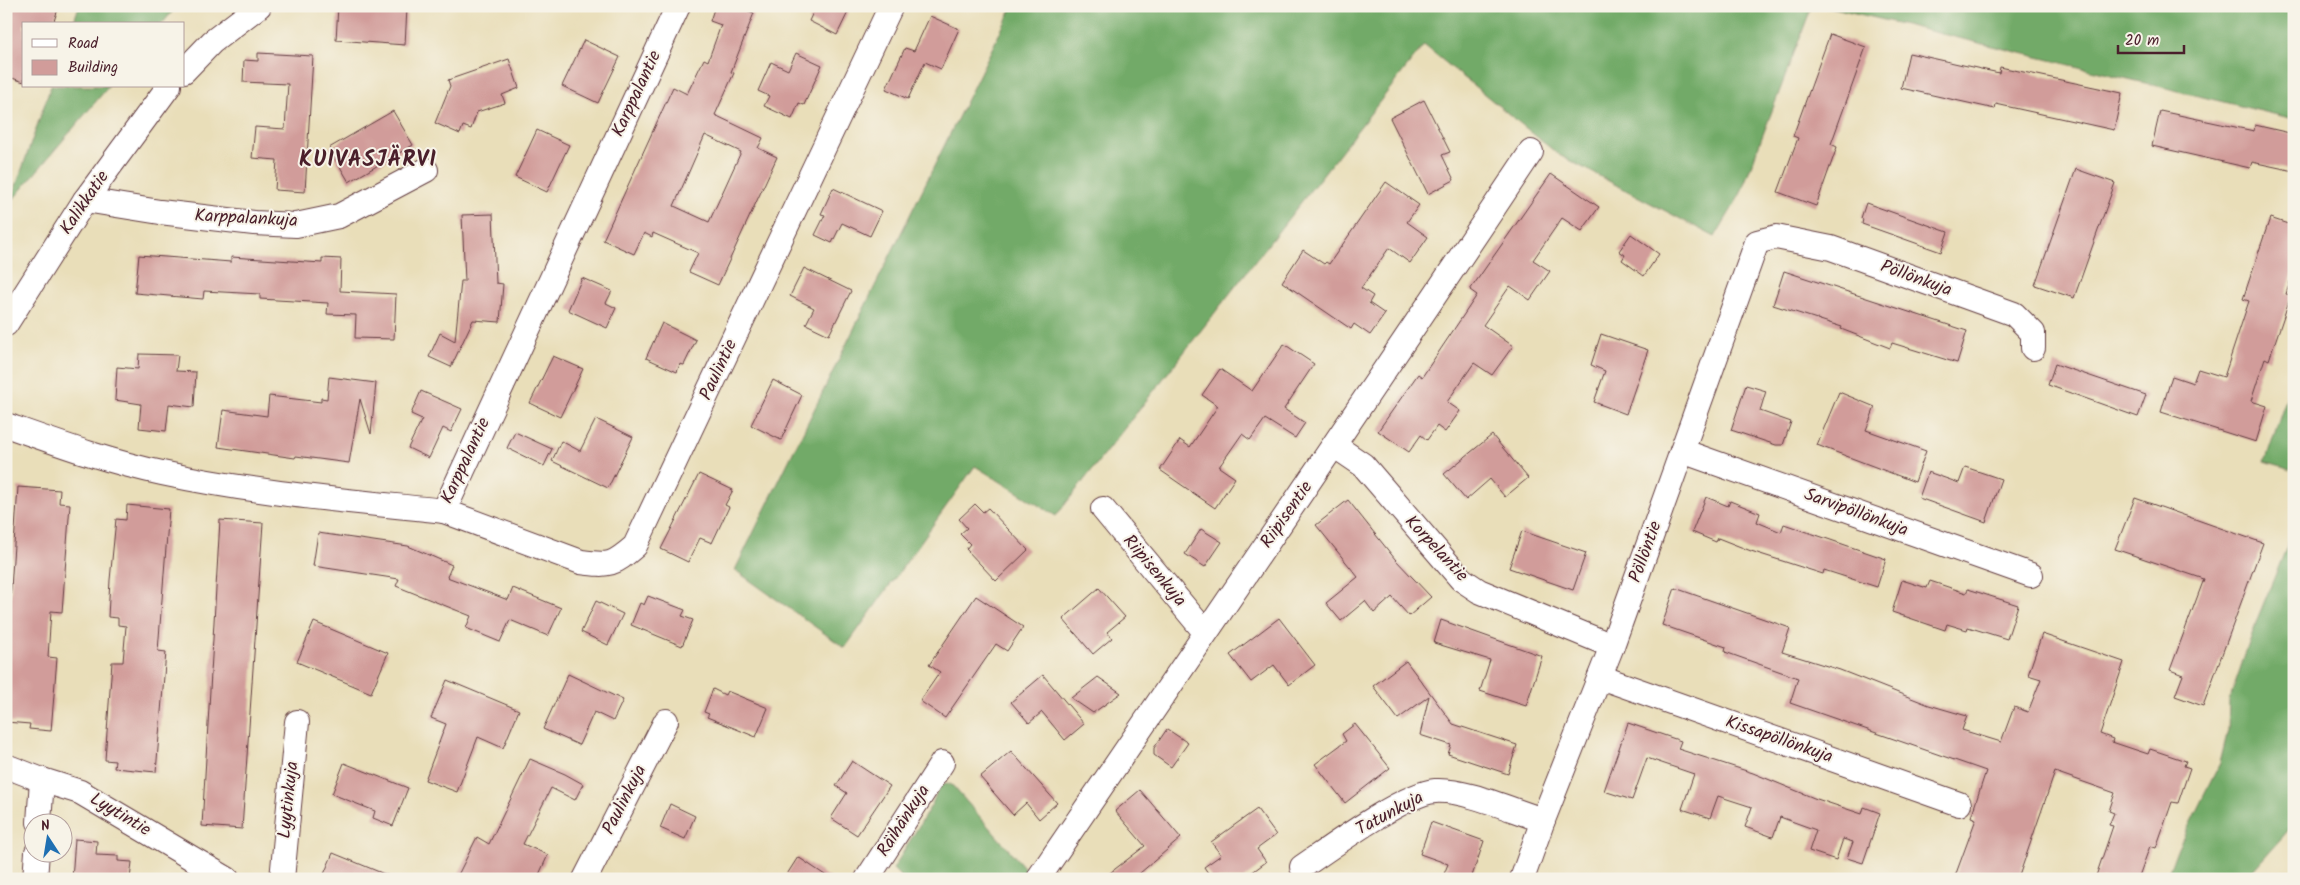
<svg xmlns="http://www.w3.org/2000/svg" width="2300" height="885" font-family="Kalam,sans-serif">
  <style>
    .forest { fill: #72aa68; stroke: #5e644a }
    .lines { fill: none; stroke-linecap: round; stroke-linejoin: round }
    .stream { stroke: #7bb8ee; stroke-width: 7 }
    .building { fill: #d19c9a; fill-rule: evenodd }
    .minor-casing { stroke: #623c40; stroke-width: 26 }
    .minor { stroke: #fff; stroke-width: 24 }
    .labels { text-anchor: middle; dominant-baseline: central; stroke-width: 4; stroke-linejoin: round; paint-order: stroke }
    .street-label { font-size: 18px; fill: #4a1f2b; stroke: #f7f3e8 }
    .district-label { font-size: 22px; font-weight: bold; letter-spacing: 1px; fill: #4a1f2b; stroke: #f7f3e8 }
  </style>
  <rect width="100%" height="100%" fill="#f7f3e8"/>
  <filter id="ink" filterUnits="userSpaceOnUse"><feTurbulence type="fractalNoise" baseFrequency=".02" numOctaves="2"/><feDisplacementMap in="SourceGraphic" scale="10" xChannelSelector="R" yChannelSelector="G"/><feConvolveMatrix kernelMatrix="1 2 1 2 8 2 1 2 1" color-interpolation-filters="sRGB"/></filter>
  <filter id="wash" filterUnits="userSpaceOnUse"><feTurbulence type="fractalNoise" baseFrequency=".0096" numOctaves="4" result="noise"/><feDisplacementMap in="SourceGraphic" scale="20" xChannelSelector="R" yChannelSelector="G"/><feGaussianBlur stdDeviation="1.12" result="paint"/><feColorMatrix in="noise" values="0 0 0 0 0 0 0 0 0 0 0 0 0 0 0 0 0 1.4 0 .05"/><feComposite in="paint" operator="in"/></filter>
  <g filter="url(#wash)">
    <rect width="100%" height="100%" fill="#e9deb9"/>
    <g class="forest">
      <polygon points="79,6 177,6 162,24 73,24"/>
      <polygon points="1013,6 1812,6 1740,195 1715,237 1559,155 1424,45 1056,516 975,466 845,648 735,570"/>
      <polygon points="1826,6 2294,6 2294,119"/>
      <polygon points="51,86 109,86 10,203"/>
      <polygon points="2294,375 2294,471 2265,462"/>
      <polygon points="2294,534 2294,824 2245,879 2166,879 2176,852 2220,763 2228,730 2229,701 2258,617 2290,539"/>
      <polygon points="947,783 952,785 1031,875 1029,879 903,879 893,869 932,804 940,785"/>
    </g>
    <g class="lines">
      <polyline class="stream" points="6,780 11,782"/>
    </g>
    <g id="blocks">
      <g class="building">
        <polygon points="6,6 59,6 53,24 24,24 24,82 6,76"/>
        <polygon points="338,6 407,8 405,45 336,40"/>
        <path d="M 715,6 L 736,6 L 754,13 L 731,72 L 734,73 L 715,115 L 763,138 L 758,148 L 777,157 L 718,285 L 689,272 L 698,253 L 653,233 L 652,237 L 644,233 L 634,254 L 603,240 L 673,87 L 687,94 L 704,59 L 708,61 L 721,25 L 710,21 ZM 705,135 L 741,152 L 709,222 L 674,206 Z"/>
        <polygon points="816,6 851,6 837,35 809,21"/>
        <polygon points="930,16 959,29 941,69 925,62 908,99 886,89 905,48 914,51"/>
        <polygon points="1830,34 1866,47 1831,144 1837,147 1816,206 1778,192 1798,138 1793,136"/>
        <polygon points="584,40 620,57 598,103 562,86"/>
        <polygon points="258,53 313,56 305,192 275,190 277,160 252,158 255,127 285,129 288,84 243,82 244,60 258,61"/>
        <polygon points="796,53 822,65 804,105 799,103 792,119 764,106 769,96 758,91 771,62 788,70"/>
        <polygon points="1909,53 1999,73 2000,67 2122,93 2114,130 1996,104 1995,109 1901,88"/>
        <polygon points="509,59 519,88 502,95 505,103 477,112 471,129 463,126 460,134 435,123 450,86 448,80"/>
        <polygon points="1424,100 1450,152 1442,155 1454,180 1428,194 1390,118"/>
        <polygon points="393,111 413,145 349,182 329,148"/>
        <polygon points="2160,111 2254,131 2255,125 2294,134 2294,171 2252,162 2250,168 2152,146"/>
        <polygon points="537,130 569,145 547,192 515,177"/>
        <polygon points="2076,169 2115,183 2074,298 2035,285"/>
        <polygon points="1551,174 1599,207 1582,231 1562,218 1533,260 1550,271 1530,300 1510,286 1483,325 1513,346 1492,375 1474,363 1447,402 1460,411 1445,432 1437,426 1427,440 1421,435 1409,452 1378,431 1418,374 1422,377 1477,295 1470,290"/>
        <polygon points="1386,182 1419,205 1407,222 1428,237 1410,263 1389,248 1361,288 1373,296 1369,303 1385,314 1370,335 1354,324 1351,329 1282,282 1303,250 1324,264 1326,262 1329,264"/>
        <polygon points="833,188 882,211 870,236 842,223 832,243 815,235 825,215 821,214"/>
        <polygon points="1866,203 1948,232 1941,252 1862,224 1863,219 1861,218"/>
        <polygon points="493,214 496,283 503,284 500,322 473,320 451,367 429,357 440,333 455,341 461,281 465,281 462,215"/>
        <polygon points="2270,218 2294,226 2294,270 2286,294 2291,295 2269,360 2265,358 2251,401 2267,406 2256,442 2161,412 2172,376 2193,383 2198,369 2224,377 2249,301 2243,299"/>
        <polygon points="1631,234 1659,254 1644,276 1622,260 1625,255 1619,251"/>
        <polygon points="139,255 231,262 231,257 322,263 322,258 341,259 340,291 396,294 394,339 355,338 356,315 327,314 328,303 260,299 260,294 204,291 203,299 135,293"/>
        <polygon points="804,268 851,291 829,335 806,324 814,308 790,296"/>
        <polygon points="1784,271 1967,331 1957,363 1892,343 1890,348 1841,329 1842,327 1773,305"/>
        <polygon points="582,278 612,291 606,303 616,308 607,328 568,310"/>
        <polygon points="662,323 696,340 684,365 680,364 677,372 646,358"/>
        <polygon points="1601,334 1648,350 1626,414 1594,402 1605,371 1591,365"/>
        <polygon points="1284,344 1314,364 1284,409 1305,423 1295,438 1265,419 1250,440 1242,434 1219,467 1235,478 1215,508 1160,470 1180,440 1190,447 1218,406 1202,395 1220,369 1252,391"/>
        <polygon points="139,354 178,355 176,371 196,372 194,407 169,404 166,431 139,428 141,404 115,400 117,367 138,369"/>
        <polygon points="553,356 583,369 560,417 530,403"/>
        <polygon points="2055,364 2146,395 2138,417 2048,385"/>
        <polygon points="329,377 376,383 371,434 360,399 349,463 296,456 295,458 218,447 223,410 267,416 269,396 321,402 321,398 327,399"/>
        <polygon points="773,380 802,395 781,440 751,425"/>
        <polygon points="1746,385 1766,391 1760,411 1791,422 1783,445 1776,445 1731,430"/>
        <polygon points="421,391 462,409 451,432 443,428 429,458 408,448 422,419 411,414"/>
        <polygon points="1839,392 1875,407 1866,430 1926,451 1915,482 1817,445"/>
        <polygon points="596,419 633,437 608,488 552,461 561,441 580,451"/>
        <polygon points="515,432 552,449 544,466 507,448"/>
        <polygon points="1492,435 1528,478 1505,497 1490,479 1466,500 1444,474"/>
        <polygon points="1965,467 2001,479 1986,522 1919,498 1928,472 1959,483"/>
        <polygon points="699,474 733,490 725,505 729,507 712,543 700,538 688,562 661,549"/>
        <polygon points="18,487 60,490 59,503 70,504 62,612 51,611 48,657 57,658 51,731 29,729 30,724 6,722 6,661"/>
        <polygon points="1706,497 1728,506 1730,501 1760,513 1757,522 1781,532 1784,524 1886,559 1877,587 1824,570 1823,574 1751,551 1718,538 1716,542 1692,532"/>
        <polygon points="2135,498 2263,543 2203,706 2175,696 2183,675 2170,670 2204,579 2115,549"/>
        <polygon points="1348,500 1395,559 1431,597 1409,616 1392,597 1374,613 1365,601 1341,621 1326,603 1358,577 1316,525"/>
        <polygon points="975,504 983,512 988,508 1028,550 996,581 966,549 970,544 960,534 967,528 959,519"/>
        <polygon points="127,505 169,509 158,651 166,652 156,772 114,768 115,761 105,760 112,662 123,662 126,626 118,625 118,618 108,617 110,580 116,519 126,520"/>
        <polygon points="220,520 263,523 242,829 202,826"/>
        <polygon points="1201,529 1222,542 1205,567 1185,554"/>
        <polygon points="1522,531 1586,553 1573,590 1509,568"/>
        <polygon points="318,533 408,546 452,565 447,577 508,600 513,588 561,608 548,636 510,620 500,642 466,628 471,616 396,586 399,579 313,566"/>
        <polygon points="1902,580 1927,588 1930,581 1966,593 1968,589 2018,605 2007,639 1968,627 1967,630 1947,624 1945,630 1892,612"/>
        <polygon points="1099,588 1125,617 1107,632 1112,638 1093,654 1063,619"/>
        <polygon points="1675,588 1790,628 1782,652 1840,670 1929,705 1967,716 1962,730 2001,742 2014,707 2028,712 2041,679 2028,675 2042,634 2124,662 2100,734 2113,739 2112,742 2148,754 2150,749 2186,761 2184,766 2190,768 2178,803 2172,802 2156,848 2150,846 2138,879 2095,879 2113,826 2109,825 2114,813 2109,811 2115,793 2055,772 2018,879 1954,879 1976,819 1971,817 1986,771 1790,703 1798,678 1725,652 1726,647 1662,625"/>
        <polygon points="648,596 685,610 682,616 693,620 682,646 631,625 640,603 644,605"/>
        <polygon points="976,596 1023,627 1007,651 996,644 945,718 920,701 940,672 929,665"/>
        <polygon points="596,601 623,614 608,645 581,632"/>
        <polygon points="1279,618 1315,665 1289,685 1274,665 1251,682 1230,655"/>
        <polygon points="1441,620 1542,656 1526,706 1480,691 1490,660 1434,643"/>
        <polygon points="314,622 388,653 371,693 297,662"/>
        <polygon points="1406,661 1453,724 1517,745 1508,774 1448,754 1451,745 1420,735 1429,696 1398,719 1373,686"/>
        <polygon points="568,674 623,700 613,721 594,712 579,745 543,729"/>
        <polygon points="1043,675 1084,724 1065,740 1042,712 1029,723 1011,702"/>
        <polygon points="1098,677 1121,693 1093,713 1071,698"/>
        <polygon points="447,680 519,710 503,748 478,737 457,792 425,780 446,724 431,718"/>
        <polygon points="713,689 725,695 727,691 768,708 756,737 707,717 709,714 704,712"/>
        <polygon points="1628,723 1681,741 1678,749 1753,773 1814,798 1862,814 1864,807 1880,813 1863,863 1847,858 1853,842 1843,839 1836,860 1809,851 1816,830 1780,817 1773,837 1745,827 1752,807 1718,796 1710,818 1682,809 1694,774 1647,758 1632,800 1604,791"/>
        <polygon points="1355,724 1390,768 1345,803 1315,764 1346,741 1342,734"/>
        <polygon points="1167,729 1188,743 1171,767 1154,755 1154,748"/>
        <polygon points="1011,751 1057,803 1039,819 1026,803 1013,815 980,777"/>
        <polygon points="530,759 565,774 583,784 575,800 551,788 523,844 548,855 537,879 456,879 477,837 489,844"/>
        <polygon points="852,761 890,786 857,835 831,818 847,793 836,786"/>
        <polygon points="344,763 408,788 393,826 373,818 375,811 332,794"/>
        <polygon points="1140,790 1181,838 1133,879 1102,879 1145,846 1115,811"/>
        <polygon points="670,804 695,816 685,839 660,828"/>
        <polygon points="1257,809 1276,835 1257,849 1266,862 1243,879 1212,879 1204,867 1221,855 1211,842"/>
        <polygon points="1431,822 1484,841 1471,879 1442,879 1448,864 1420,854"/>
        <polygon points="75,839 97,841 96,855 118,856 118,861 132,862 130,879 72,879"/>
        <polygon points="333,853 394,878 394,879 322,879"/>
        <polygon points="798,857 831,879 784,879"/>
      </g>
    </g>
  </g>
  <g filter="url(#ink)">
    <use href="#blocks" fill-opacity="0" stroke="#623c40" stroke-width="1"/>
    <g class="lines">
      <defs>
        <g id="minor">
          <polyline points="184,71 212,42 259,6"/>
          <polyline points="85,200 160,212 254,223 296,225 339,216 426,170"/>
          <polyline points="6,324 85,200 169,86"/>
          <path d="M 6,425 C 57,443 109,462 162,473 C 254,493 350,501 444,511 L 678,6"/>
          <polyline points="1335,446 1363,465 1461,579 1479,591 1612,646"/>
          <polyline points="1682,451 2031,575"/>
          <polyline points="1103,509 1205,632"/>
          <path d="M 444,511 L 581,562 C 610,566 613,565 635,546 L 891,6"/>
          <polyline points="1600,677 1959,804"/>
          <polyline points="6,766 42,780 80,792 227,879"/>
          <polyline points="39,822 42,780"/>
          <path d="M 1302,867 C 1330,848 1405,793 1435,791 C 1465,789 1513,811 1543,820"/>
          <path d="M 1040,876 C 1205,635 1369,395 1531,152"/>
          <polyline points="35,879 37,852"/>
          <polyline points="282,879 297,722"/>
          <polyline points="585,879 666,721"/>
          <polyline points="867,879 942,763"/>
          <polyline points="1522,879 1543,820 1612,646 1757,242 1776,237 1831,248 2014,314 2033,333 2033,348"/>
        </g>
      </defs>
      <use href="#minor" class="minor-casing"/>
      <use href="#minor" class="minor"/>
    </g>
  </g>
  <g class="labels">
    <g class="street-label">
      <text transform="translate(637 94) rotate(-65)">Karppalantie</text>
      <text transform="translate(85 203) rotate(-56)">Kalikkatie</text>
      <text transform="translate(246 219) rotate(3)">Karppalankuja</text>
      <text transform="translate(1916 279) rotate(20)">Pöllönkuja</text>
      <text transform="translate(719 370) rotate(-65)">Paulintie</text>
      <text transform="translate(466 461) rotate(-65)">Karppalantie</text>
      <text transform="translate(1856 513) rotate(20)">Sarvipöllönkuja</text>
      <text transform="translate(1287 515) rotate(-55)">Riipisentie</text>
      <text transform="translate(1436 549) rotate(47)">Korpelantie</text>
      <text transform="translate(1646 552) rotate(-70)">Pöllöntie</text>
      <text transform="translate(1154 571) rotate(50)">Riipisenkuja</text>
      <text transform="translate(1779 740) rotate(19)">Kissapöllönkuja</text>
      <text transform="translate(289 800) rotate(-84)">Lyytinkuja</text>
      <text transform="translate(625 800) rotate(-63)">Paulinkuja</text>
      <text transform="translate(1390 814) rotate(-28)">Tatunkuja</text>
      <text transform="translate(120 815) rotate(31)">Lyytintie</text>
      <text transform="translate(904 821) rotate(-57)">Räihänkuja</text>
    </g>
    <g class="district-label">
      <text x="368" y="160">KUIVASJÄRVI</text>
    </g>
  </g>
  <rect width="2300" height="885" fill="none" stroke="#f7f3e8" stroke-width="25"/>
  <rect x="22" y="22" width="162" height="65" fill="#f7f3e8" stroke="#b29e9c"/>
  <rect x="32" y="39" width="25" height="8" fill="#ffffff" stroke="#b29e9c"/>
  <text x="68" y="48" font-size="15" fill="#4a1f2b">Road</text>
  <rect x="32" y="60" width="25" height="15" fill="#d19c9a" stroke="#b29e9c"/>
  <text x="68" y="72" font-size="15" fill="#4a1f2b">Building</text>
  <g transform="translate(48 838) rotate(348)"><circle r="24" fill="#f7f3e8" stroke="#b29e9c"/>
  <path d="M0-4L9 19L0 12L-9 19Z" fill="#1f6fb2"/>
  <text y="-8" font-size="14" font-weight="bold" text-anchor="middle" fill="#4a1f2b">N</text>
  </g>
  <path d="M2118 45v8h66v-8" fill="none" stroke="#4a1f2b" stroke-width="2.5"/>
  <text x="2125" y="45" font-size="15" fill="#4a1f2b" stroke="#f7f3e8" stroke-width="4" paint-order="stroke">20 m</text>
</svg>
